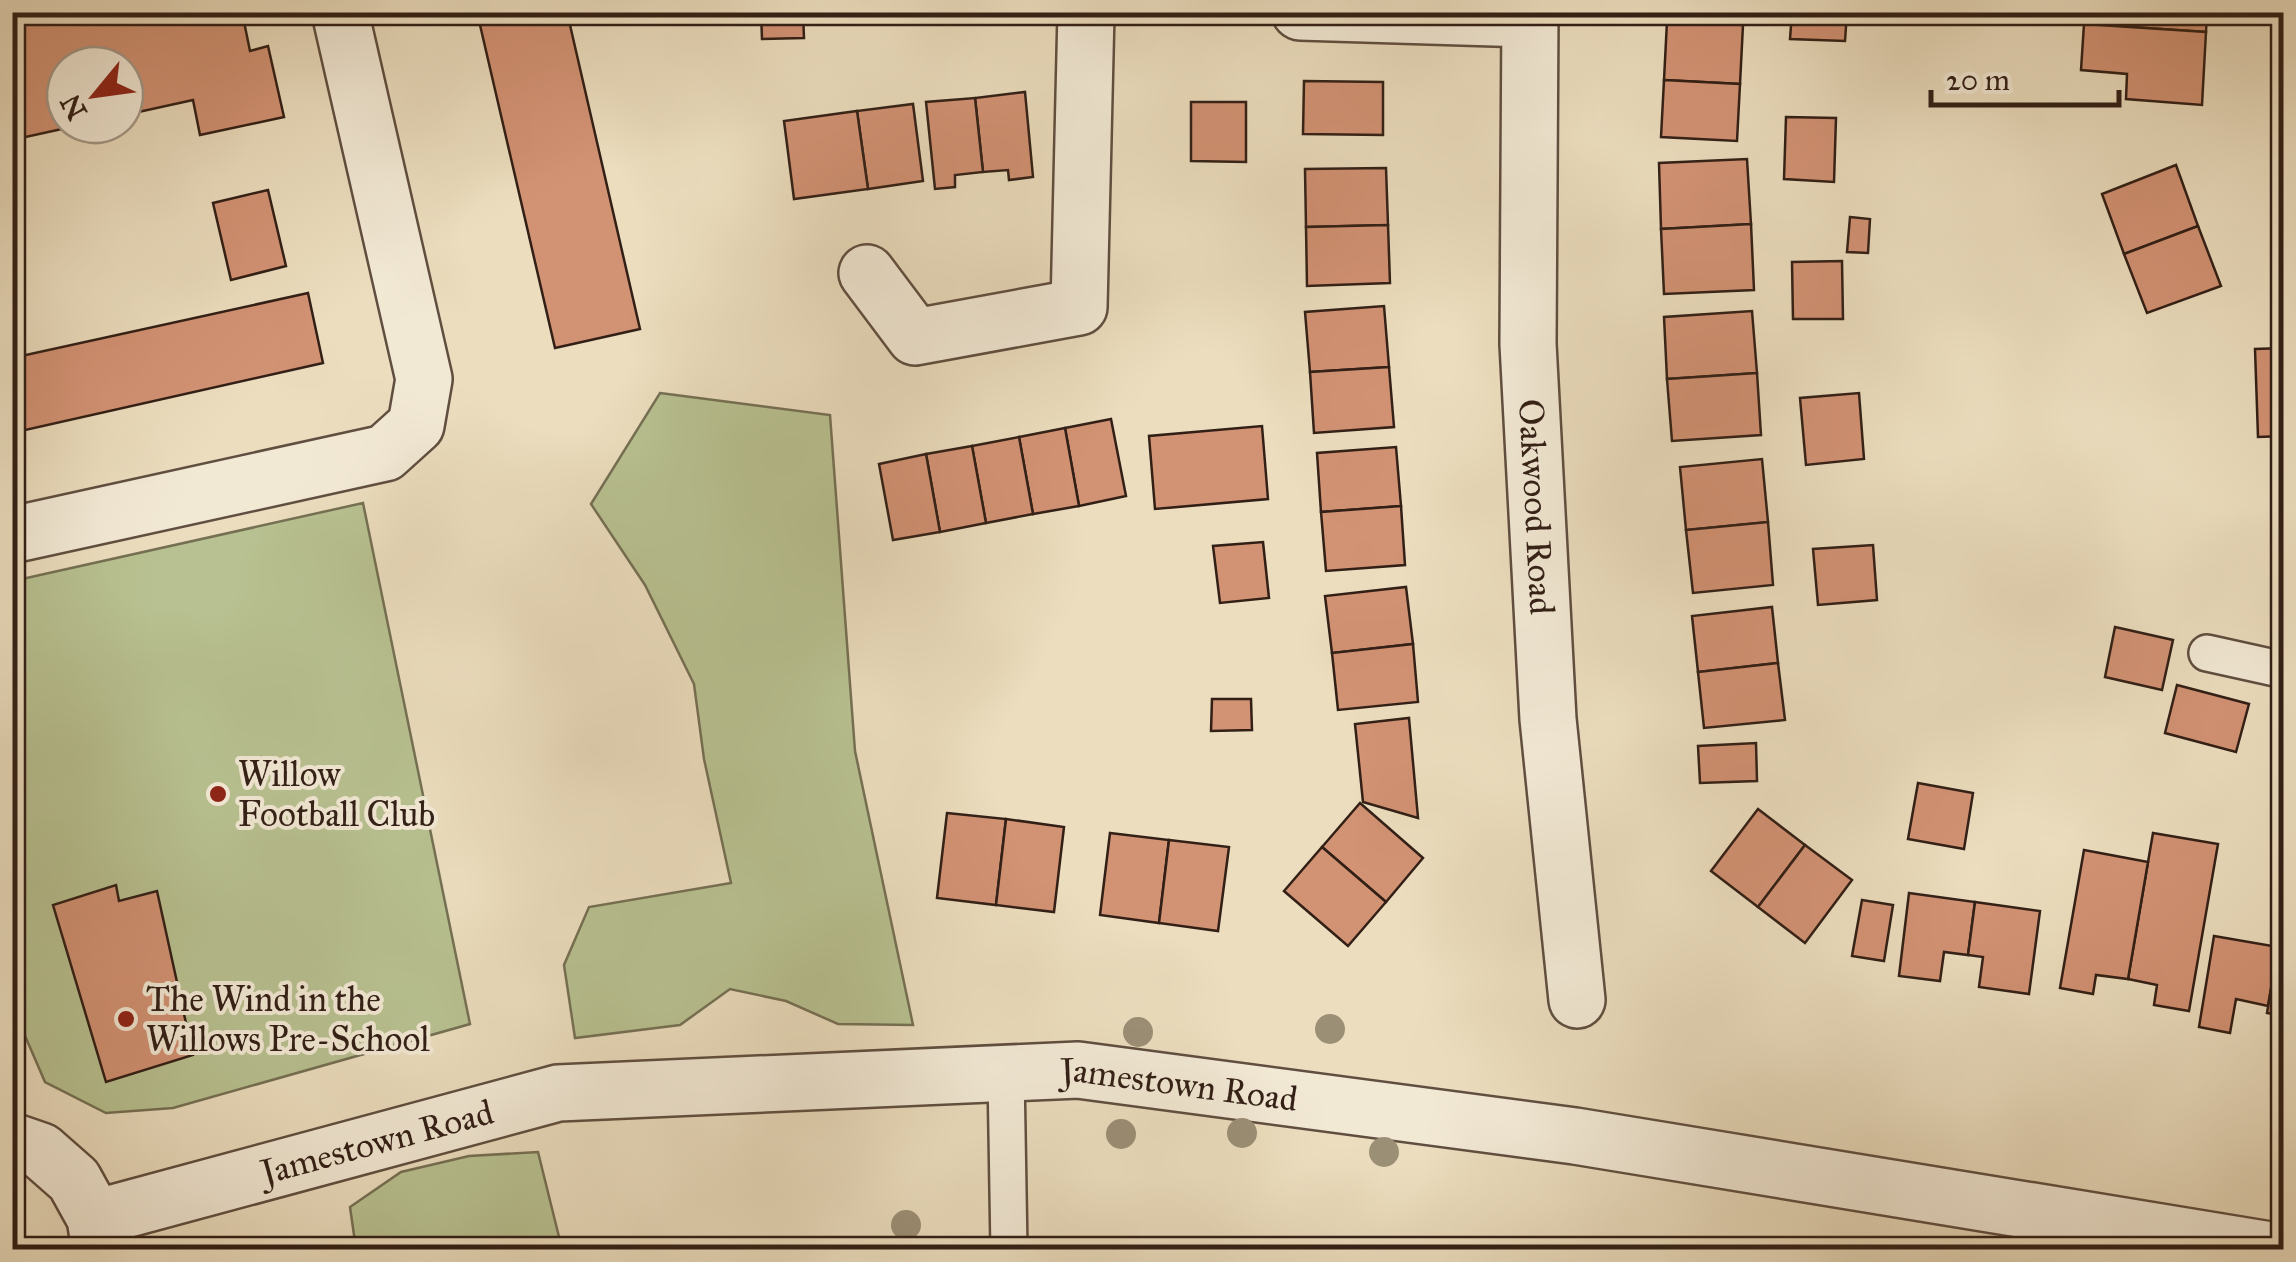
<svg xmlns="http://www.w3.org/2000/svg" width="2296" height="1262" font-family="'IM FELL Great Primer',serif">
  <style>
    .green { fill: #b8c191; stroke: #757054; stroke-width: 2.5 }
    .building { fill: #d29274; stroke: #321f16; stroke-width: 2.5 }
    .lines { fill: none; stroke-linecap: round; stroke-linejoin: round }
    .service-casing { stroke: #604e40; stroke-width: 40 }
    .minor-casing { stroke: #604e40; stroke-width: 60 }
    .tertiary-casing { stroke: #604e40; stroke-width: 60 }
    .service { stroke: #f2e9d5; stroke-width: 35 }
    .minor { stroke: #f2e9d5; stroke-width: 55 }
    .tertiary { stroke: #f2e9d5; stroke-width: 55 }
    .tree { fill: #9b8f76 }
    .poi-dot { fill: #8f2418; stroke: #f2e9d5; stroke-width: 4 }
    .labels { text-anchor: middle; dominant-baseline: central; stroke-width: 8; stroke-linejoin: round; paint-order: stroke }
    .street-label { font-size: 35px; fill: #321f16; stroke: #f2e9d5 }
    .poi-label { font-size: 35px; fill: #321f16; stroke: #f2e9d5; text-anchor: start }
  </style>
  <rect width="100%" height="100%" fill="#ebddbe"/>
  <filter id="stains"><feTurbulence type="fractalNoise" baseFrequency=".002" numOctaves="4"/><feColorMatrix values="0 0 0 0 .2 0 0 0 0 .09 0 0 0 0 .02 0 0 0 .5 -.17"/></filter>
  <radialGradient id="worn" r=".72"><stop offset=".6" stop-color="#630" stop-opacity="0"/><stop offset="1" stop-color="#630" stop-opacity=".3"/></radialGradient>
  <g class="green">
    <polygon points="660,393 830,415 855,751 913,1025 838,1024 786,1001 730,989 680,1025 575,1038 564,965 589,907 731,883 704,759 694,684 645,585 591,504"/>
    <polygon points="363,503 470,1024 173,1108 106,1113 45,1082 13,1008 13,581"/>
    <polygon points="538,1152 562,1249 356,1249 350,1207 401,1172 469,1156"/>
  </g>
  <g class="building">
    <polygon points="65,12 242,12 250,51 268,46 284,117 200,135 193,100 125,115 125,65 65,65 65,125 80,125 12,140 12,24"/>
    <polygon points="477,12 567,12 640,329 555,348"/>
    <polygon points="761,12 803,12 804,38 762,39"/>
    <polygon points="1792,12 1847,12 1845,41 1790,39"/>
    <polygon points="2132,12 2207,12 2206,32 2131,27"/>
    <polygon points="1667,21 1743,25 1740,84 1664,80"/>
    <polygon points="2084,24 2206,32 2202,105 2126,99 2127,74 2081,70"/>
    <polygon points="1664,80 1740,84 1737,141 1661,137"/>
    <polygon points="1304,81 1383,82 1383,135 1303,134"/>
    <polygon points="1025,92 1033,177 1009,180 1008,170 983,172 975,98"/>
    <polygon points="975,98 983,172 955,175 955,187 935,189 926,102"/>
    <polygon points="1191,102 1246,102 1246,162 1191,161"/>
    <polygon points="913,104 923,181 868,189 857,111"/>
    <polygon points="857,111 868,189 794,199 784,121"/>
    <polygon points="1786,117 1836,118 1834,182 1784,179"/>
    <polygon points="1747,159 1751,224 1661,229 1659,163"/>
    <polygon points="2176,165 2198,226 2124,254 2102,194"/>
    <polygon points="1386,168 1388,225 1306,227 1305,169"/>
    <polygon points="268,190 286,266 231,280 213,203"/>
    <polygon points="1850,217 1870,219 1868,253 1847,252"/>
    <polygon points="1751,224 1754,290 1664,294 1661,229"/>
    <polygon points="1388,225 1390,283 1307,286 1306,227"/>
    <polygon points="2198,226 2221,286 2147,313 2124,254"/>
    <polygon points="1842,261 1843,319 1793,319 1792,262"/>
    <polygon points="308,293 323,363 12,433 12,358"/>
    <polygon points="1384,306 1389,367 1310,372 1305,312"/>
    <polygon points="1752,311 1757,373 1667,379 1664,317"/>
    <polygon points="2284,348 2284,436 2258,437 2255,349"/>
    <polygon points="1389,367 1394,427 1314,433 1310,372"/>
    <polygon points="1757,373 1761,435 1672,441 1667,379"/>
    <polygon points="1859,393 1864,459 1806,465 1800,398"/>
    <polygon points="1111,419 1126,496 1079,506 1065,428"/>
    <polygon points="1262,426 1268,499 1155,509 1149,436"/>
    <polygon points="1065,428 1079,506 1033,514 1019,437"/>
    <polygon points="1019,437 1033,514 986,523 972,446"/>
    <polygon points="972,446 986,523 940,532 926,454"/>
    <polygon points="1396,447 1401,506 1321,512 1317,453"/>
    <polygon points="926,454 940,532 893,540 879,464"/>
    <polygon points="1762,459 1768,522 1686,530 1680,467"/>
    <polygon points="1401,506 1405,565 1326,571 1321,512"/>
    <polygon points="1768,522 1773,585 1693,593 1686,530"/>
    <polygon points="1263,542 1269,598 1220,603 1213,546"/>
    <polygon points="1873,545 1877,600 1818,605 1813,549"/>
    <polygon points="1406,587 1413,644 1332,653 1325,596"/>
    <polygon points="1772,607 1778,663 1698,672 1692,616"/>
    <polygon points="2115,627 2173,640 2162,690 2105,677"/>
    <polygon points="1413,644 1418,702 1338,710 1332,653"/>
    <polygon points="1778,663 1785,720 1704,728 1698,672"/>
    <polygon points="2177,685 2249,704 2236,752 2165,733"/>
    <polygon points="1212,699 1251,699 1252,730 1211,731"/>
    <polygon points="1409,718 1418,818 1363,802 1355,724"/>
    <polygon points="1756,743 1757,781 1700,783 1698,746"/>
    <polygon points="1918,783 1973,793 1964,849 1908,839"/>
    <polygon points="1360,803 1423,858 1386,902 1322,847"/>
    <polygon points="1758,809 1805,845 1758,907 1711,871"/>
    <polygon points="947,813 1006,819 996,905 937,898"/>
    <polygon points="1006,819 1064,827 1054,912 996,905"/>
    <polygon points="1110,833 1169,840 1159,923 1100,915"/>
    <polygon points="2153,833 2218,844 2189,1011 2154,1005 2157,985 2128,979"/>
    <polygon points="1169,840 1229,847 1218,931 1159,923"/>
    <polygon points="1805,845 1852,880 1805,943 1758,907"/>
    <polygon points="1322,847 1386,902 1348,946 1284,891"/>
    <polygon points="2084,850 2148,862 2128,979 2096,975 2093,994 2060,988"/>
    <polygon points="2284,867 2284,913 2274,911"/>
    <polygon points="116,885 119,901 157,891 193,1055 106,1082 53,905"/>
    <polygon points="1909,893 1975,902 1968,955 1944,952 1940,981 1899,976"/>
    <polygon points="1862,900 1893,905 1884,961 1852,956"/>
    <polygon points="1975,902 2040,911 2029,994 1979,987 1983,957 1968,955"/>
    <polygon points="2214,936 2278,947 2268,1006 2236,999 2230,1033 2199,1027"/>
    <polygon points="2278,947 2284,948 2284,1016 2267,1013"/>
  </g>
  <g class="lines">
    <defs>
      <g id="service">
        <polyline points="2207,653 2284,670"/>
        <polyline points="1006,1074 1009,1250"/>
      </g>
      <g id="minor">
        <polyline points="1300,12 1530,19"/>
        <path id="s1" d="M 1530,12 L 1528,344 L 1548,719 L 1577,1000"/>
        <polyline points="867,273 915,337 1079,307 1086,12"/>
        <polyline points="12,535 385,453 416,425 424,379 340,12"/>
      </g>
      <g id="tertiary">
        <polyline points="12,1141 41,1151 74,1180 95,1218 100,1250"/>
        <path id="s2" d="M 95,1218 L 558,1093 L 1078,1070 L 1575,1136 L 2270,1250"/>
      </g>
    </defs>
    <use href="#service" class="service-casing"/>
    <use href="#minor" class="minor-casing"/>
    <use href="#tertiary" class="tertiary-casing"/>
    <use href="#service" class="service"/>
    <use href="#minor" class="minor"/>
    <use href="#tertiary" class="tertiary"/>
  </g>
  <g class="tree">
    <circle cx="1330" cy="1029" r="15"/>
    <circle cx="1138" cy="1032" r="15"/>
    <circle cx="1242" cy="1133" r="15"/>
    <circle cx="1121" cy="1134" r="15"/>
    <circle cx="1384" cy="1152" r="15"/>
    <circle cx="906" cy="1225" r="15"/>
  </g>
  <g class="poi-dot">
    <circle cx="218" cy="794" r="10"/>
    <circle cx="126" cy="1019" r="10"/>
  </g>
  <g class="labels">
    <g class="street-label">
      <text stroke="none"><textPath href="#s1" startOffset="495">Oakwood Road</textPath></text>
      <text stroke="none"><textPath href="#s2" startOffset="1102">Jamestown Road</textPath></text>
      <text stroke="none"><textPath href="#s2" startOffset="292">Jamestown Road</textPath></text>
    </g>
    <g class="poi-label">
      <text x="238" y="774">Willow<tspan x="238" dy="40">Football Club</tspan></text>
      <text x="146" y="999">The Wind in the<tspan x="146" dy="40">Willows Pre-School</tspan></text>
    </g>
  </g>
  <rect width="2296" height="1262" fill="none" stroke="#ebddbe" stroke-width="50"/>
  <rect x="15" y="15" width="2266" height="1232" fill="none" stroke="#321f16" stroke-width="5"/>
  <rect x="25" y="25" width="2246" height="1212" fill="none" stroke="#321f16" stroke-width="2.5"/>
  <g transform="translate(95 95) rotate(241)"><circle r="48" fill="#f2e9d5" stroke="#a59889" stroke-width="2.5"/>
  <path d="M0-8L18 38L0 25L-18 38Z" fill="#8f2418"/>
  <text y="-15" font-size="28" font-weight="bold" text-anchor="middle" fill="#321f16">N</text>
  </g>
  <path d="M1931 90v15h188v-15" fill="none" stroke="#321f16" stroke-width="5"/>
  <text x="1946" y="90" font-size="30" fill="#321f16" stroke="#f2e9d5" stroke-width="8" paint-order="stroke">20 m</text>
  <rect width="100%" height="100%" filter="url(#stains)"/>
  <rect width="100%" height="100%" fill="url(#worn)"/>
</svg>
